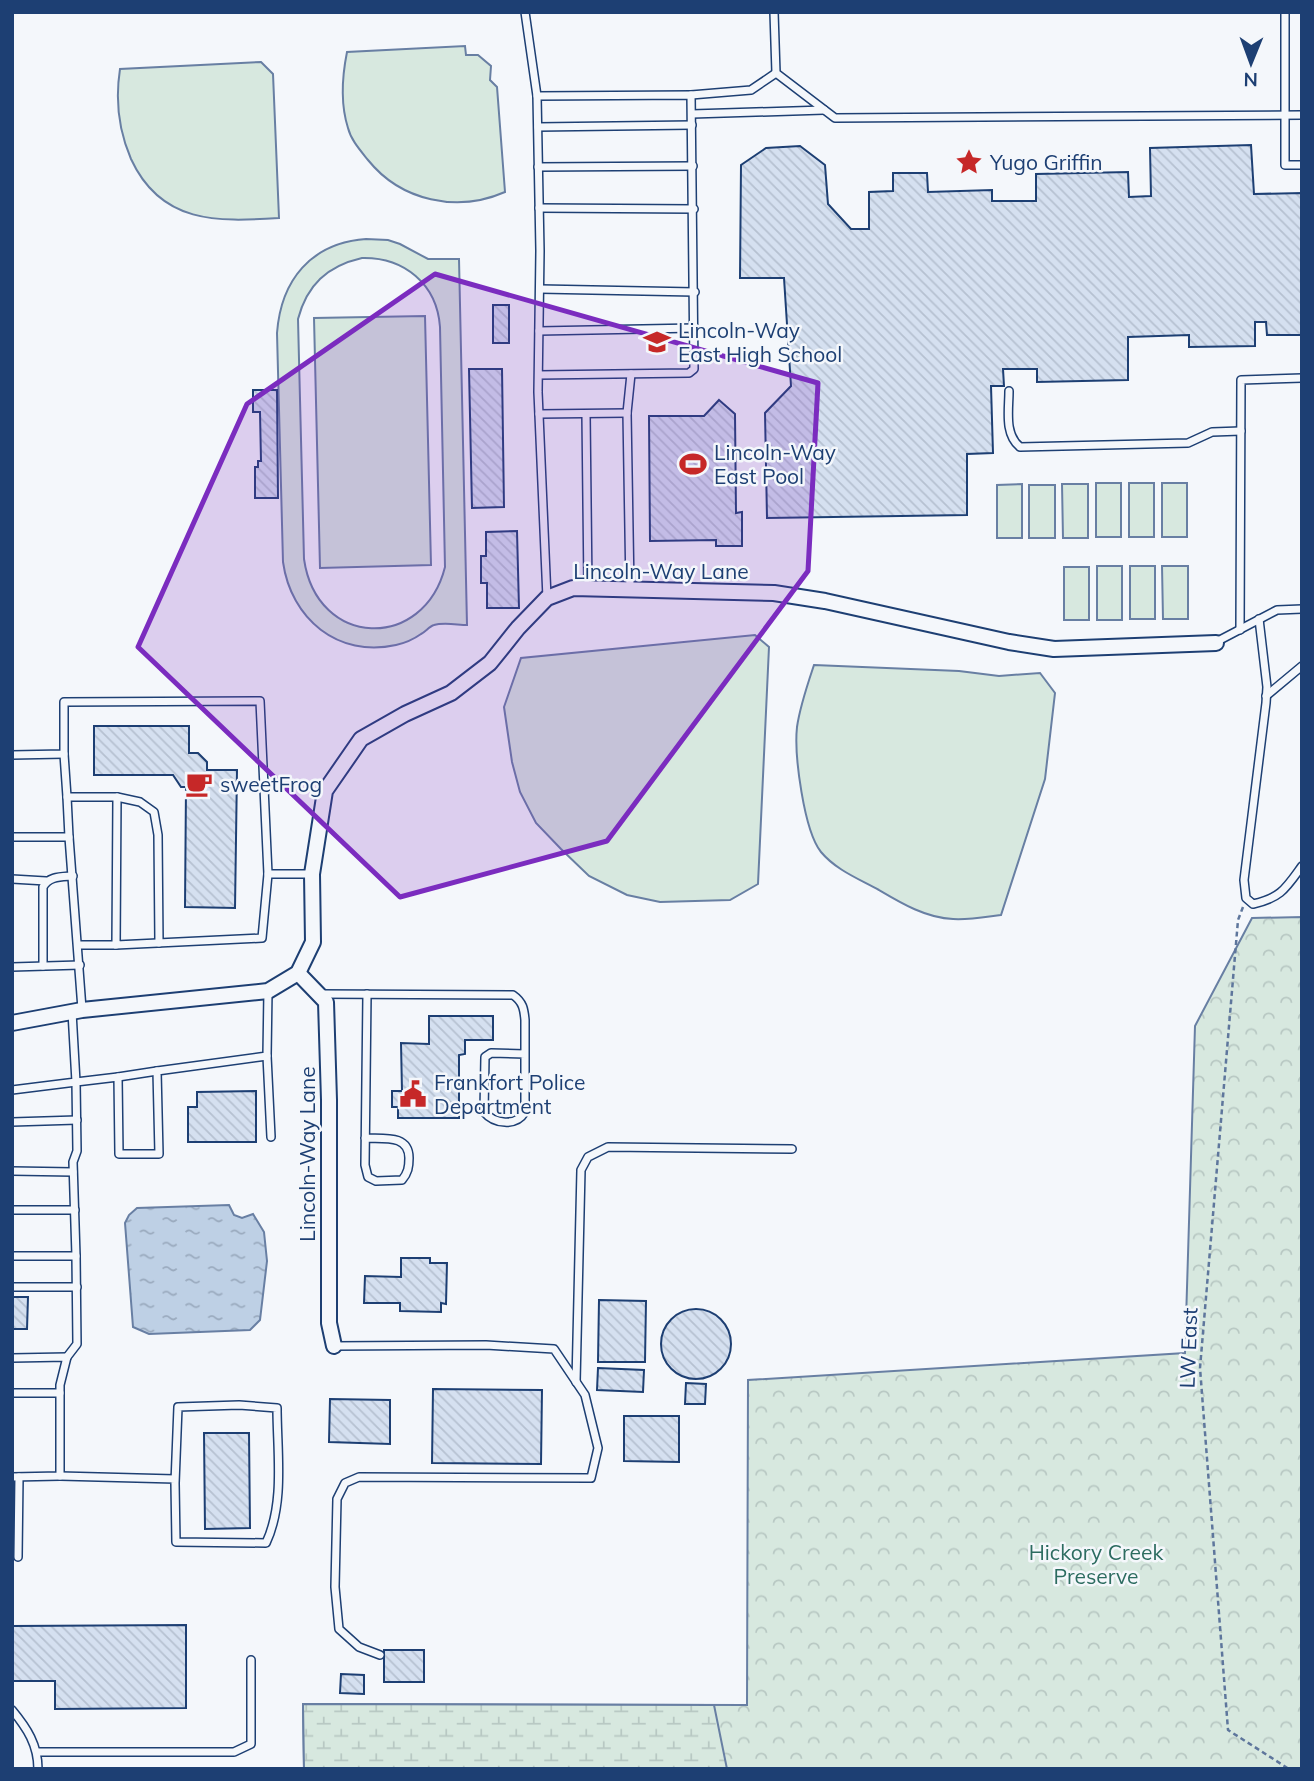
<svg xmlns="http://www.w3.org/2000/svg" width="1314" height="1781" font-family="Mulish,sans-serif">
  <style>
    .grass { fill: #d7e8df; stroke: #687fa3; stroke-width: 2; fill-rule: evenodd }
    .forest { fill: url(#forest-crowns); stroke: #687fa3; stroke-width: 2 }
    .wetland { fill: url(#wetland-marsh); stroke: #687fa3; stroke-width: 2 }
    .water { fill: url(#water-ripples); stroke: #687fa3; stroke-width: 2 }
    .building { fill: url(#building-back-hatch); stroke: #1d3f73; stroke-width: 2 }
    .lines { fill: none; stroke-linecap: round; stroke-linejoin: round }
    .lane-casing { stroke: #1d3f73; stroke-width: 10 }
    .street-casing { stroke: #1d3f73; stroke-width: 18 }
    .path { stroke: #5e769c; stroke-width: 2.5; stroke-dasharray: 5 3.5; stroke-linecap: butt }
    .lane { stroke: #f4f7fb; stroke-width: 7 }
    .street { stroke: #f4f7fb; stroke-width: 14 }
    .marked { fill: #7b2cbf; fill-opacity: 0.2; stroke: #7b2cbf; stroke-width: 5; stroke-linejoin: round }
    .labels { text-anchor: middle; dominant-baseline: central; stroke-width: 5; stroke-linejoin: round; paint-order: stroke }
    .poi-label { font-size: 21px; fill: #1d3f73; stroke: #f4f7fb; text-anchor: start }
    .street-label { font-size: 21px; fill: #1d3f73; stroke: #f4f7fb }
    .park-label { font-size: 21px; fill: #2c6c60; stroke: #f4f7fb }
  </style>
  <defs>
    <pattern id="forest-crowns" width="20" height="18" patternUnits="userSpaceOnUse" patternTransform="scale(1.75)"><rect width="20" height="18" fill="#d7e8df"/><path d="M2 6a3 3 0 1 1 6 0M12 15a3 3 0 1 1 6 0" fill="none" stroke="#b8c8c3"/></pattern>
    <pattern id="wetland-marsh" width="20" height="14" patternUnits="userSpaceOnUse" patternTransform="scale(1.75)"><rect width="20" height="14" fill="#d7e8df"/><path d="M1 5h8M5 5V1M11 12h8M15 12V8" fill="none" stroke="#b8c8c3"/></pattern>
    <pattern id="water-ripples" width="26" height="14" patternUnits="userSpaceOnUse" patternTransform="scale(1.75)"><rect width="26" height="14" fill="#bed0e5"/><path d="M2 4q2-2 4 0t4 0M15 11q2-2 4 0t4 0" fill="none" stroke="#9aaabe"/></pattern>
    <pattern id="building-back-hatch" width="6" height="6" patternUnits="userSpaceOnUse" patternTransform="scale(1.75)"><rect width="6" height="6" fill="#d5e0f0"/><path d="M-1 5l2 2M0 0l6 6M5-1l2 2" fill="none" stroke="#b6c1d1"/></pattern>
  </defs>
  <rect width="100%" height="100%" fill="#f4f7fb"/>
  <g class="grass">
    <path d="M 465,46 L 466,55 L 478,55 L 491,66 L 490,80 L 497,87 L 505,192 C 457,213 401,201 368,160 C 360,150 351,140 348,128 C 340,103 342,77 347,52 Z"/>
    <path d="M 261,62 L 273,74 L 279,218 C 217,222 161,224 131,159 C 118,129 115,101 120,69 Z"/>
    <path d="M 366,239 L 388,240 L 400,244 L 428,259 L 459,259 L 467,625 C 458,625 444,622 434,625 C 430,626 425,632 421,634 C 414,639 405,643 396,645 C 338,658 291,619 283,562 L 277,333 C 281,280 311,243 366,239 ZM 362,258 C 404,257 437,284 440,327 L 445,567 C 424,651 317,649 304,559 L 298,319 C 307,285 327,266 362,258 Z"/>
    <polygon points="425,316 431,565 320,568 314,318"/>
    <rect x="1096" y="483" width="25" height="54"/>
    <rect x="1129" y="483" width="25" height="54"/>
    <rect x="1162" y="483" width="25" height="54"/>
    <polygon points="1022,484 1022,538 997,538 997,485"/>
    <polygon points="1062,484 1088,484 1088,538 1063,538"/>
    <rect x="1029" y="485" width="26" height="53"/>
    <rect x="1097" y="566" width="25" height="54"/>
    <rect x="1130" y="566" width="25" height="53"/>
    <polygon points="1162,566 1188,566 1188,619 1163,619"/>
    <rect x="1064" y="567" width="25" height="53"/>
    <polygon points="755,635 769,647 758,884 730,900 660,902 627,895 589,876 561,849 536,823 520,792 512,762 504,707 521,658"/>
    <path d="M 814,665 L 959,671 L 999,676 L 1040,673 L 1055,693 L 1045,779 L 1001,915 C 985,917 969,920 953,919 C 926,918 901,903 879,890 C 859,879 836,870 821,852 C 804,831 794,755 797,727 C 800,706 807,686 814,665 Z"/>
  </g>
  <polygon class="forest" points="1302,917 1302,1769 304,1769 303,1704 747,1705 748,1380 1185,1353 1195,1026 1252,918"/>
  <polygon class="wetland" points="303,1704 714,1705 727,1769 304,1769"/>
  <polygon class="water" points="229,1205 234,1215 242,1218 253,1214 264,1232 267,1261 260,1320 250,1330 149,1334 133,1327 125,1223 129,1215 137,1208"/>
  <g class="building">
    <polygon points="1251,145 1254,194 1302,193 1302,335 1267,335 1266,322 1255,322 1255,346 1189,347 1189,335 1128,337 1128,380 1037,382 1037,369 1003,369 1004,386 991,386 993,453 967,454 967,515 767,518 765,413 791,386 784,278 740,278 741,165 766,148 800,146 825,165 828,204 851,229 869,229 869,192 893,191 893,173 927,173 928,192 992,190 992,201 1036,201 1036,174 1128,172 1129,197 1151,196 1150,148"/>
    <rect x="493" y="305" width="16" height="38"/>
    <polygon points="469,369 502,369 504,507 472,508"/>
    <polygon points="253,390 277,390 278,498 255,498 255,467 258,467 258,461 261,461 260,412 253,412"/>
    <polygon points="719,400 735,414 736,513 742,512 742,546 716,546 716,540 650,541 649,416 704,416"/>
    <polygon points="517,531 519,608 487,608 487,583 481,583 481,556 486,556 486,532"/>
    <polygon points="94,726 189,726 189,753 198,753 207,762 207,770 237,770 235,908 185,907 186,787 181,787 173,775 94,775"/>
    <polygon points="429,1016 493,1016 493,1040 465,1040 465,1054 459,1055 459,1118 398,1118 398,1107 392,1107 392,1091 402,1091 401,1043 429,1044"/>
    <polygon points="256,1091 256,1142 188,1142 188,1107 197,1107 197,1092"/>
    <polygon points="401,1258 430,1258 430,1263 447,1263 446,1304 441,1303 441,1312 400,1311 400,1303 364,1303 365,1276 401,1277"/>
    <polygon points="12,1297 28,1297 27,1329 12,1329"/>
    <polygon points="599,1300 646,1301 645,1362 598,1362"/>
    <circle cx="696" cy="1344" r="35"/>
    <polygon points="598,1368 644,1370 643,1392 597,1390"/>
    <polygon points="686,1383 706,1384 705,1404 685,1404"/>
    <polygon points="433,1389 542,1390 541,1464 432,1463"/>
    <polygon points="330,1399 390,1400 390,1444 329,1442"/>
    <polygon points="624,1416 679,1416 679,1462 624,1461"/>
    <polygon points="204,1433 249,1433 250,1528 205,1529"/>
    <polygon points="186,1625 186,1708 55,1709 55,1681 12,1681 12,1626"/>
    <rect x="384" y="1650" width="40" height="32"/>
    <polygon points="341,1674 364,1675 364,1694 340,1693"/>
  </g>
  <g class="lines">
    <defs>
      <g id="lane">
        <polyline points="525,12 537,96"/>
        <polyline points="774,12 776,73 835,118 1302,115"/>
        <polyline points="1285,12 1285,165 1302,165"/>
        <polyline points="691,95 751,90 776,73"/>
        <polyline points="692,114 824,110"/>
        <polyline points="538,127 692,125"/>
        <polyline points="538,167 693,166"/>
        <polyline points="539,208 694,209"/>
        <polyline points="540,289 695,292"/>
        <polyline points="539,331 695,328"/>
        <polyline points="539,375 689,373 694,369 691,95 537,96 540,251 538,392 547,598"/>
        <path d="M 1009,391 C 1009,410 1004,434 1020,447 L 1188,443 L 1212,432 L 1241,431"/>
        <polyline points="539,414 627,413"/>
        <polyline points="586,414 588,588"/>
        <polyline points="630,589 627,413 631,374"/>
        <path d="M 1259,619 L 1267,687 L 1266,703 L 1244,880 L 1246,898 L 1253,904 C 1281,898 1286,888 1302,866"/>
        <polyline points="1240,630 1241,380 1302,378"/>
        <polyline points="1216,642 1277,610 1302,609"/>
        <polyline points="1266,696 1302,666"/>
        <polyline points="64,754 67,797"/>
        <polyline points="12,755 64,754 64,702 260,701 268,874 262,938 116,945 117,797 67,797 69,837 12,837"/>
        <polyline points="117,797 140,802 154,812 158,835 159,943"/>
        <polyline points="69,837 82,1009"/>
        <polyline points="268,874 312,874"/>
        <polyline points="12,879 46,881"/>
        <polyline points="79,945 116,945"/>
        <path d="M 43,966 L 43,887 C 49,876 61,877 73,876"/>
        <polyline points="12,967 80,965"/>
        <path d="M 319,994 L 513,995 C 523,1002 524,1009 525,1020 L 525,1112 C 516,1127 494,1124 484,1112 L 485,1057 L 491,1053 L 525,1054"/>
        <polyline points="267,1056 271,1137"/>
        <polyline points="118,1077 157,1071"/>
        <polyline points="12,1090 76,1082 72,1012"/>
        <polyline points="12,1122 77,1120"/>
        <path d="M 365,1138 C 383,1139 409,1134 409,1158 C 409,1167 408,1173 402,1180 L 376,1181 L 368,1177 L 365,1165 L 367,994"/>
        <polyline points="12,1171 73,1172"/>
        <polyline points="12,1210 75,1210"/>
        <polyline points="12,1256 76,1256 73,1162 77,1151 76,1082 118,1077 119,1154 159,1154 157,1071 267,1056 268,991"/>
        <polyline points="12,1287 77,1287"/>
        <polyline points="334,1346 486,1345 554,1349 585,1395 598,1448 591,1478 359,1477 345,1483 337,1499 335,1587 339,1629 359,1647 380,1655"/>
        <polyline points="67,1357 77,1344 76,1256"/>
        <polyline points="12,1358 67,1357 60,1385 60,1476 12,1477"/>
        <polyline points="576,1382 581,1170 588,1157 608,1147 792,1149"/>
        <polyline points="12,1393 60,1393"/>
        <path d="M 60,1476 L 175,1479 L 175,1483 L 176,1542 L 266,1543 C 285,1503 277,1451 277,1408 L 239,1405 L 178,1407 L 175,1483"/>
        <polyline points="18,1557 19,1477"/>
        <path d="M 12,1710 C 27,1728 38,1745 38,1769"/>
        <polyline points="38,1752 234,1752 251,1744 251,1660"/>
      </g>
      <g id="street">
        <polyline points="298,973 326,1002 329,1100 329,1323 334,1346"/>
        <polyline points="12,1023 82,1010 268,991 298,973 313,942 312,874 325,791 361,739 405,714 451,693 490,663 518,628 547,598 573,588 774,593 825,601 1009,642 1054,649 1216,643"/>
      </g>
    </defs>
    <use href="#lane" class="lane-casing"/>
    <use href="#street" class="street-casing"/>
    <polyline class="path" points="1243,907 1238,920 1200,1368 1228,1730 1289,1769"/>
    <use href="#lane" class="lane"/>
    <use href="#street" class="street"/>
  </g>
  <path class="marked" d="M 435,274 L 818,383 L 808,571 L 607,841 L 400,897 L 138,647 L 247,404 Z"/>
  <defs>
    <symbol id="sight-bare" viewBox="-9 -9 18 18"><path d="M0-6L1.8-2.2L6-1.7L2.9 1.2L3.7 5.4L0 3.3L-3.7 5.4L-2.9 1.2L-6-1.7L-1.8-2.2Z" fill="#c62828" stroke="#f4f7fb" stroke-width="2.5" paint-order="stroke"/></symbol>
    <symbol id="school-bare" viewBox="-9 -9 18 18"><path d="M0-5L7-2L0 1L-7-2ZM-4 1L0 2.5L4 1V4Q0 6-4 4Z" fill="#c62828" stroke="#f4f7fb" stroke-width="2.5" paint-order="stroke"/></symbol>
    <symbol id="stadium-bare" viewBox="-9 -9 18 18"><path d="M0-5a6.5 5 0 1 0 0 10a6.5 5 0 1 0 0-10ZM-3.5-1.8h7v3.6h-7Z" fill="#c62828" stroke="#f4f7fb" stroke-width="2.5" paint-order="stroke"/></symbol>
    <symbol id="cafe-bare" viewBox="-9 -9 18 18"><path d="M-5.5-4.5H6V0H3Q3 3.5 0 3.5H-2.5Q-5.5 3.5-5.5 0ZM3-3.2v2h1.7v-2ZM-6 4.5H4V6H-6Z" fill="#c62828" stroke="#f4f7fb" stroke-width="2.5" paint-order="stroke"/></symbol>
    <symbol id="civic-bare" viewBox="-9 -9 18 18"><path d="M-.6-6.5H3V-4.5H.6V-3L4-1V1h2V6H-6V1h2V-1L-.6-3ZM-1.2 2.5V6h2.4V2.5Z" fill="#c62828" stroke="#f4f7fb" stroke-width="2.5" paint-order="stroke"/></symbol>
  </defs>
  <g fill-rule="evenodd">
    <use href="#sight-bare" x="950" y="143" width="38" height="38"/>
    <use href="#school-bare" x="638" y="323" width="38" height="38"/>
    <use href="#stadium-bare" x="674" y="445" width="38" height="38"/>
    <use href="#cafe-bare" x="180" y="765" width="38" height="38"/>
    <use href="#civic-bare" x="394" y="1075" width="38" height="38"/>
  </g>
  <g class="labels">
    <g class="poi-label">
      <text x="990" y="162">Yugo Griffin</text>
      <text x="678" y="330">Lincoln-Way<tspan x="678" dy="24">East High School</tspan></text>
      <text x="714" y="452">Lincoln-Way<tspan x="714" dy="24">East Pool</tspan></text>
      <text x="220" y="784">sweetFrog</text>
      <text x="434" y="1082">Frankfort Police<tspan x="434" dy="24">Department</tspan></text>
    </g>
    <g class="street-label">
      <text x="661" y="571">Lincoln-Way Lane</text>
      <text transform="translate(307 1154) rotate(-90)">Lincoln-Way Lane</text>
      <text transform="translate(1188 1348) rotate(-88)">LW East</text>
    </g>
    <g class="park-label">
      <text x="1096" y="1552">Hickory Creek<tspan x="1096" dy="24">Preserve</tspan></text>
    </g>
  </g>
  <rect width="1314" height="1781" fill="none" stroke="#1d3f73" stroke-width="28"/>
  <g transform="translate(1251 63) rotate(181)" stroke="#f4f7fb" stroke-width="5" paint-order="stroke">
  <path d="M0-5L12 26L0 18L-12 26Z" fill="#1d3f73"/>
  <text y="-10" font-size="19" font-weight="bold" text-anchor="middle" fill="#1d3f73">N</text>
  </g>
</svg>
